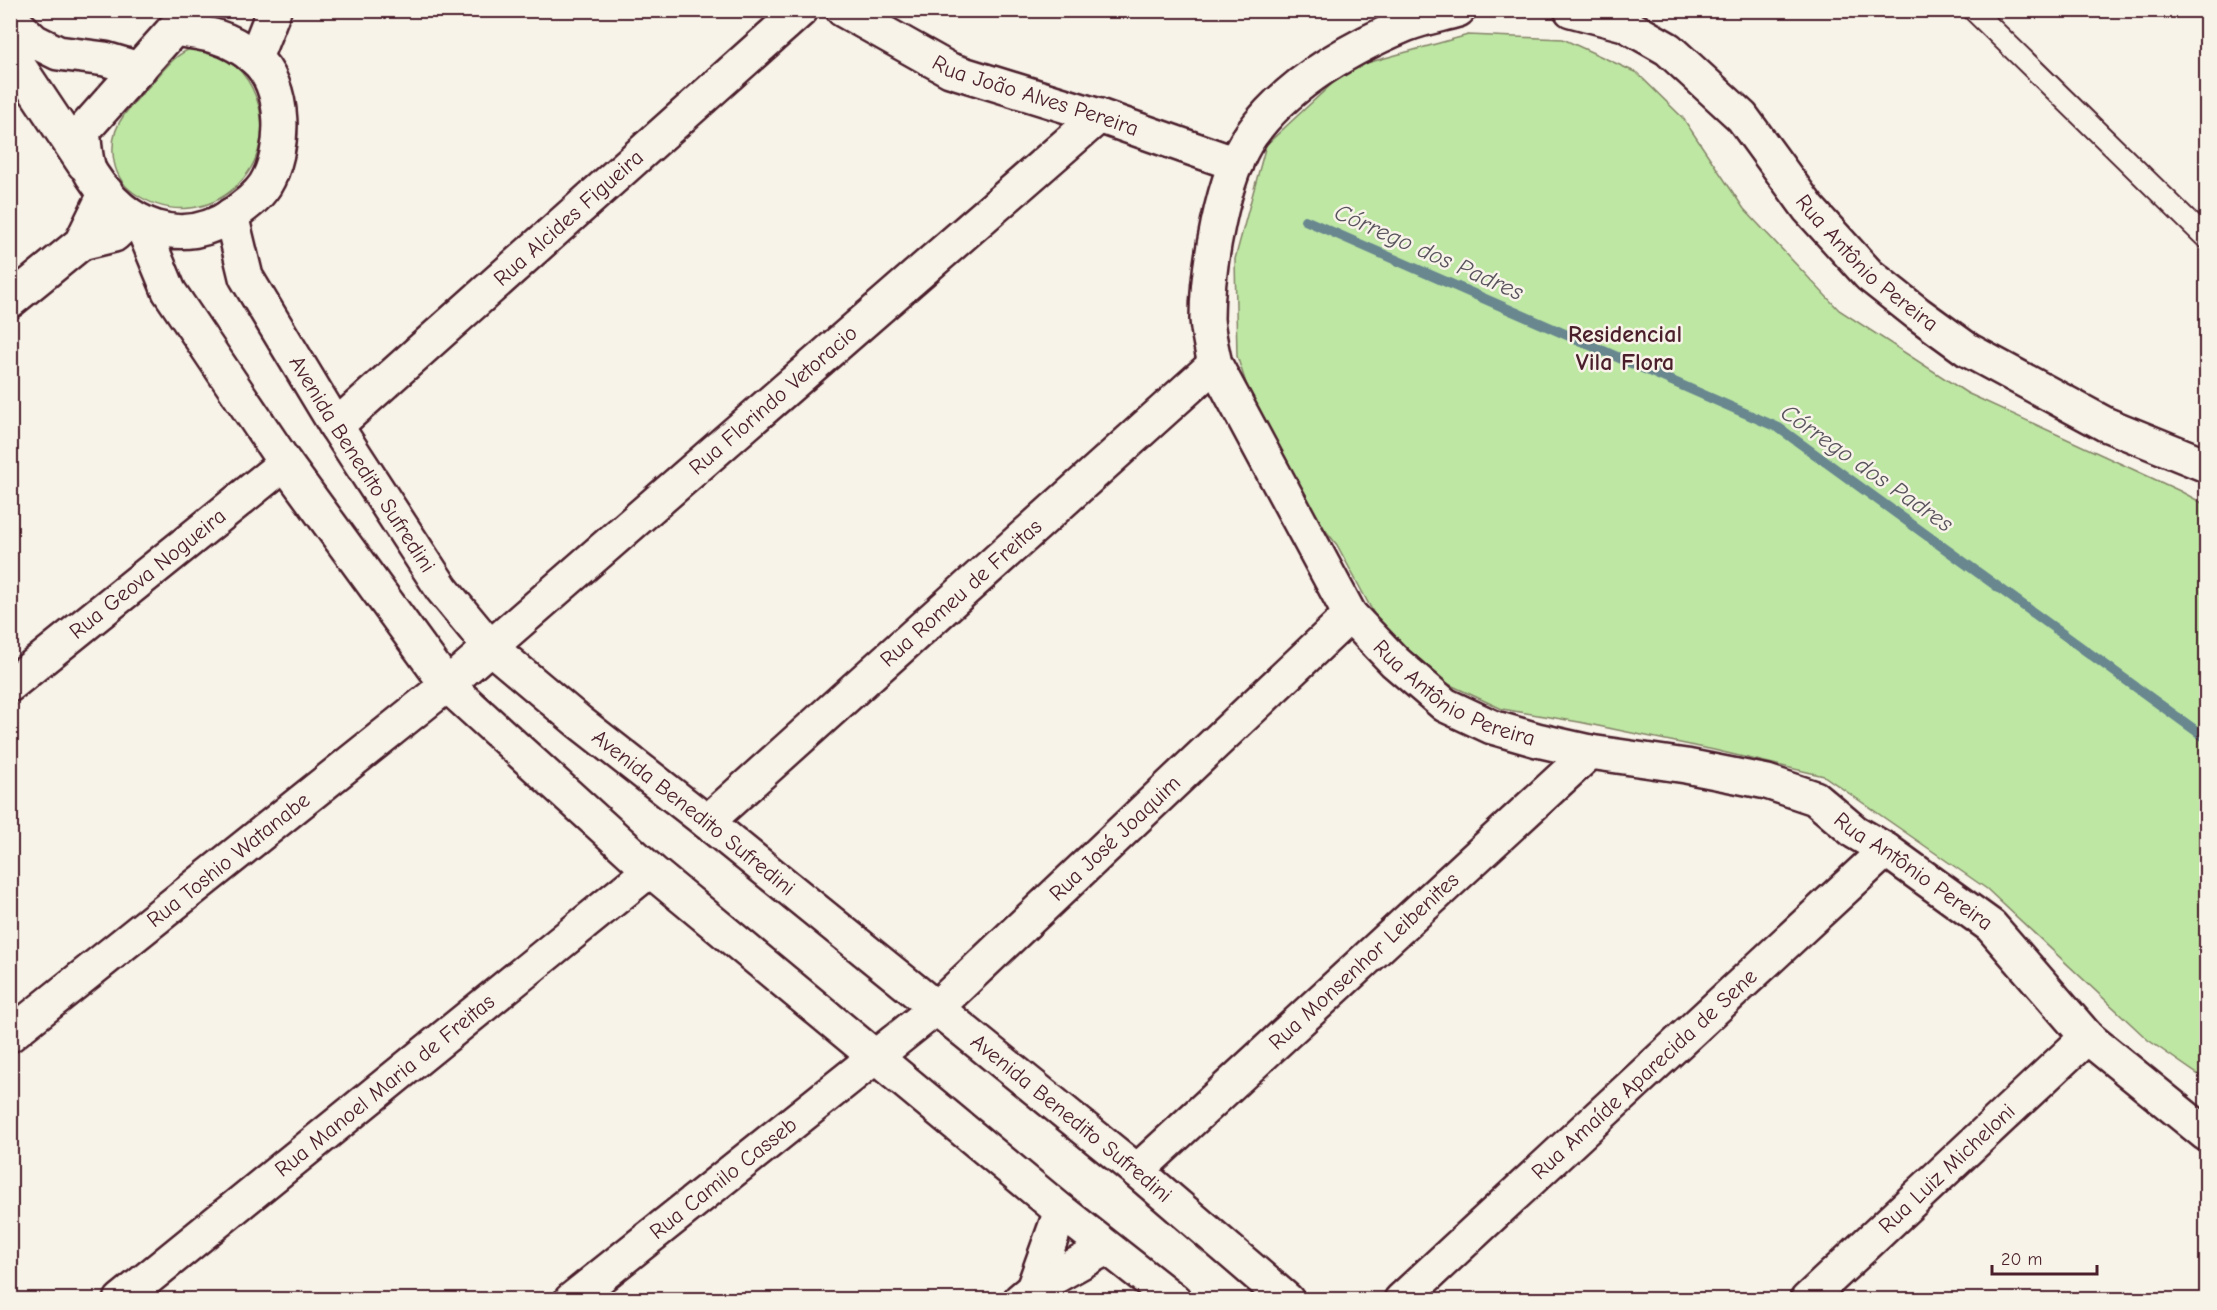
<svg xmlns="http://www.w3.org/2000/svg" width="2217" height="1310" font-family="'Comic Neue',sans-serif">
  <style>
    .green { fill: #bde7a3; stroke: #848367; stroke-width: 1.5 }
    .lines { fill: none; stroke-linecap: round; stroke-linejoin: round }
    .stream { stroke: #68878f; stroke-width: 10 }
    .lane-casing { stroke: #4a1f2b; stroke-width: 24 }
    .street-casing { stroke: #4a1f2b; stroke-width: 38 }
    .secondary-casing { stroke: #4a1f2b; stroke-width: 38 }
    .lane { stroke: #f7f3e8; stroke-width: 20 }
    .street { stroke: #f7f3e8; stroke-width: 33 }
    .secondary { stroke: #f7f3e8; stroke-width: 33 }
    .labels { text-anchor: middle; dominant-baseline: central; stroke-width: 5; stroke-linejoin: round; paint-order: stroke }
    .street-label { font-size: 22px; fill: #4a1f2b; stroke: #f7f3e8 }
    .water-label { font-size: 24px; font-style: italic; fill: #59535d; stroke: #f7f3e8 }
    .neighbourhood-label { font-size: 24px; font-weight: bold; fill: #4a1f2b; stroke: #f7f3e8 }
  </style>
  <rect width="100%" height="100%" fill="#f7f3e8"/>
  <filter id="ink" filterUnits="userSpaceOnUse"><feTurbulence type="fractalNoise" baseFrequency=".0167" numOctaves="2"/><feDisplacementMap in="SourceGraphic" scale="12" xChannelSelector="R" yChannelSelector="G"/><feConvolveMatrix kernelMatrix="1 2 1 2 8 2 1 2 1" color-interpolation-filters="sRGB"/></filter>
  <g filter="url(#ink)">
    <g class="green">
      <polygon points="1468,35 1563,39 1637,73 1683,118 1744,209 1839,310 1967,393 2180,491 2206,505 2206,1080 2148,1040 1987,889 1824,776 1714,750 1579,722 1502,709 1433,677 1380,625 1337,545 1272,462 1237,356 1235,259 1266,145 1349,68"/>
      <path d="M 195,47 C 221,52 240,64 252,88 C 291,166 205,242 134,193 C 109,176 107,138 124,115 C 132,104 142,94 151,84 C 166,68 174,54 195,47 Z"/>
    </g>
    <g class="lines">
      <polyline class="stream" points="1305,220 1779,428 2206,738"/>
      <defs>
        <polyline id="lane" points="1973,10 2206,238"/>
        <g id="street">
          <path id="s1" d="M 843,10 L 950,70 L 1099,116 L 1236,164"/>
          <path id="s2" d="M 1458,10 C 1441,15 1422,18 1405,25 C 1348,49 1288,83 1251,135 C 1222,175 1207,270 1207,319 C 1208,334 1212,350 1215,364 L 1350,615 L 1395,662 L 1445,705 L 1492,727 L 1537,740 L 1590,752 L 1686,766 L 1767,782 L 1815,798 L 1855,832 L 1886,850 L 1991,926 L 2087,1037 L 2206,1134"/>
          <path id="s3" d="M 1571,10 L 1624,24 L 1668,49 L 1742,117 L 1809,209 L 1869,275 L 1917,313 L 1968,350 L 2105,424 L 2206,465"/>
          <polyline points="81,243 114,235 132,218"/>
          <polyline points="10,301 81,243 106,192"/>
          <path id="s4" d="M 336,426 L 801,10"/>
          <path id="s5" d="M 10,685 L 285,463"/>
          <path id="s6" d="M 707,822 L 1215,364"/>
          <path id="s7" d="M 10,1035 L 447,685 L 1099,116"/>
          <path id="s8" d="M 1137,1171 L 1590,752"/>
          <polyline points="1033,1289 1061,1211"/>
          <path id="s9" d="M 121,1300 L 650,870"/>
          <path id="s10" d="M 571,1300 L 935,1009 L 1350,615"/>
          <polyline points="1020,1300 1033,1289 1106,1248"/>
          <path id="s11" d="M 1401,1300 L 1886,850"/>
          <path id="s12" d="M 1807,1300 L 2087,1037"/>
        </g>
        <g id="secondary">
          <polyline points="10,18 34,41 58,53 105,59 139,69"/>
          <path d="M 174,29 C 205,33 229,36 254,58 C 287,85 286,151 265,185 C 257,197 246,205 235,213 C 181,251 126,227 92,175 C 85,164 85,144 83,131 Z"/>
          <polyline points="10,53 84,164"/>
          <polyline points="255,58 274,10"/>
          <path id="s13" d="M 231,215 L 246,277 L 336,426 L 442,589 L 490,647 L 578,721 L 707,822 L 1137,1171 L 1287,1300"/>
          <polyline points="141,223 169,291 285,463 447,685 650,870 1061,1211 1174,1300"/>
        </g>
      </defs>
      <use href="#lane" class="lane-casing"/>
      <use href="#street" class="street-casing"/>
      <use href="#secondary" class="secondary-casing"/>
      <use href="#lane" class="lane"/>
      <use href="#street" class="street"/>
      <use href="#secondary" class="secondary"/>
    </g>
  </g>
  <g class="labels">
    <g class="street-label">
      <text stroke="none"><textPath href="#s1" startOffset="212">Rua João Alves Pereira</textPath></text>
      <text stroke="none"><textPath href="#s4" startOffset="312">Rua Alcides Figueira</textPath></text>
      <text stroke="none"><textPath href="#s3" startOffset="399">Rua Antônio Pereira</textPath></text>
      <text stroke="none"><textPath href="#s7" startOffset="993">Rua Florindo Vetoracio</textPath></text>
      <text stroke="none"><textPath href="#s13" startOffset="284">Avenida Benedito Sufredini</textPath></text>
      <text stroke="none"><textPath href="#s5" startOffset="177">Rua Geova Nogueira</textPath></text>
      <text stroke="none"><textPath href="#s6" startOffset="342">Rua Romeu de Freitas</textPath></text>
      <text stroke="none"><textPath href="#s2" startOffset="902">Rua Antônio Pereira</textPath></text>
      <text stroke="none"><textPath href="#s13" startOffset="770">Avenida Benedito Sufredini</textPath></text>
      <text stroke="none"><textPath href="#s10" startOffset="714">Rua José Joaquim</textPath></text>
      <text stroke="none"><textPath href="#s7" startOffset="280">Rua Toshio Watanabe</textPath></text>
      <text stroke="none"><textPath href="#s2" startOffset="1406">Rua Antônio Pereira</textPath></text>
      <text stroke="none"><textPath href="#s8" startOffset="309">Rua Monsenhor Leibenites</textPath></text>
      <text stroke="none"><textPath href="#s11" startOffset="332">Rua Amaíde Aparecida de Sene</textPath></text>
      <text stroke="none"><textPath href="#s9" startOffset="340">Rua Manoel Maria de Freitas</textPath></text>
      <text stroke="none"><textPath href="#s13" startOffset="1256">Avenida Benedito Sufredini</textPath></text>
      <text stroke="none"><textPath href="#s12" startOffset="192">Rua Luiz Micheloni</textPath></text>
      <text stroke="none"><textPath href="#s10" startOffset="195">Rua Camilo Casseb</textPath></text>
    </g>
    <g class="water-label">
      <text transform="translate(1429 252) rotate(24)">Córrego dos Padres</text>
      <text transform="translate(1867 468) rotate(35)">Córrego dos Padres</text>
    </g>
    <g class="neighbourhood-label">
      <text x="1625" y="334">Residencial<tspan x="1625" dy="28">Vila Flora</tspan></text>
    </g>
  </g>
  <rect width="2217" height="1310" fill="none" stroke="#f7f3e8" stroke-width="36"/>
  <rect x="18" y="18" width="2181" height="1274" fill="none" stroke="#4a1f2b" stroke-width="2" filter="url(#ink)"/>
  <path d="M1992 1265v9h105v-9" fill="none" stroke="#4a1f2b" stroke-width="3"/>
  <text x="2001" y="1265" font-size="18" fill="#4a1f2b" stroke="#f7f3e8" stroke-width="4.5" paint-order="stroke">20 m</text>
</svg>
